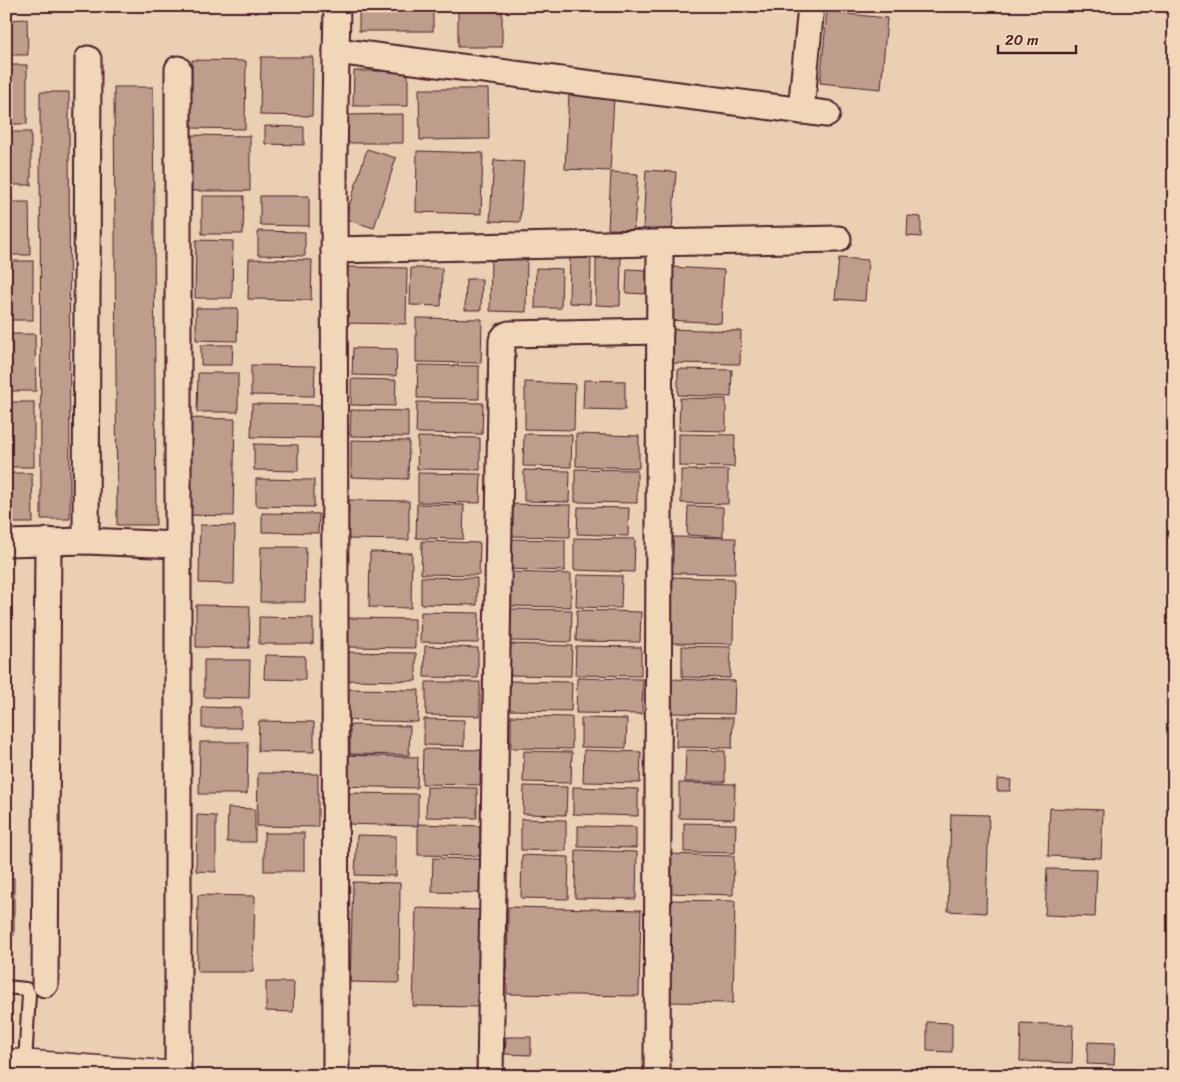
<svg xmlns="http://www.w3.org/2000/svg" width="1180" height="1082" font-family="Sriracha,sans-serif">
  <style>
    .building { fill: #be9d8d; stroke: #4a1f2b }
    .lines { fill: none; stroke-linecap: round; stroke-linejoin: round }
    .service-casing { stroke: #4a1f2b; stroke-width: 16 }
    .minor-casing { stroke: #4a1f2b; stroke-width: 29 }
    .tertiary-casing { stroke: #4a1f2b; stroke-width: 31 }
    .service { stroke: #f1d6b8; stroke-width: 12 }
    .minor { stroke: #f1d6b8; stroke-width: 25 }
    .tertiary { stroke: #f1d6b8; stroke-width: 28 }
  </style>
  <rect width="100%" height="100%" fill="#eacfb2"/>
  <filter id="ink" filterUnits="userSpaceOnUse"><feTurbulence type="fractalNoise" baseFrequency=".02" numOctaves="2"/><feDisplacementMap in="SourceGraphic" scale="10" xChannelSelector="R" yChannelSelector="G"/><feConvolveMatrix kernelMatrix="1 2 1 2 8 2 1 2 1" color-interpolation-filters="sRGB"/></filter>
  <g filter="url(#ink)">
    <g class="building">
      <rect x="359" y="6" width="74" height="25"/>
      <rect x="458" y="6" width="44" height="41"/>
      <polygon points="827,12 887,18 881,89 820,83"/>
      <polygon points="27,19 28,55 6,55 6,20"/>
      <polygon points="261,57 313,57 312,116 260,115"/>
      <polygon points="192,60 246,61 245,129 191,128"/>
      <rect x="7" y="65" width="20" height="59"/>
      <polygon points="354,71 408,71 408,106 353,106"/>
      <polygon points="114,87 153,87 156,525 117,525"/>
      <polygon points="419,89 488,89 489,139 420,140"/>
      <polygon points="40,92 69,92 70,519 41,519"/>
      <polygon points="569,94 614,96 610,171 565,169"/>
      <polygon points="403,114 403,143 348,143 348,115"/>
      <polygon points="265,126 304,127 304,145 265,144"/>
      <rect x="7" y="132" width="24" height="53"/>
      <polygon points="186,135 250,136 250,191 185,191"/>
      <polygon points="367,149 396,158 374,228 345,219"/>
      <polygon points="417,151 483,153 481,214 416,212"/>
      <polygon points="494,160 524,162 520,222 490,221"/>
      <polygon points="646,170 676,172 672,231 643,229"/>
      <polygon points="611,172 638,174 634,230 608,229"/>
      <polygon points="202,196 244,196 243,234 202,234"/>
      <polygon points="260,196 309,196 309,226 260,225"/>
      <polygon points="6,202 29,202 30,255 6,255"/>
      <polygon points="908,216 921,217 921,237 907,236"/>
      <polygon points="258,231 305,232 305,256 258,255"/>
      <polygon points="196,240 233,241 232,298 195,298"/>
      <polygon points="596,250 621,251 620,306 596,305"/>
      <polygon points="491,256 527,257 526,312 490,311"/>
      <polygon points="570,256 591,256 590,304 569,303"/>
      <polygon points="839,258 868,260 865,301 835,299"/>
      <polygon points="249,259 312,260 311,300 248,299"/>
      <rect x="6" y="261" width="27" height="59"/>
      <polygon points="344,267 407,268 406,324 343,323"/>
      <polygon points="670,267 724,270 721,323 667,320"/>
      <polygon points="411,268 442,268 441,306 410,305"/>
      <polygon points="536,268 562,269 561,308 535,308"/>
      <polygon points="627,269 646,270 646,294 626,293"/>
      <polygon points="466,279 482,279 481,310 465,310"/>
      <polygon points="196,308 238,308 237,341 196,340"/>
      <polygon points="416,318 482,319 481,363 416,362"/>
      <polygon points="664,329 741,331 740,364 664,363"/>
      <polygon points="6,334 35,334 36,391 6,391"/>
      <polygon points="201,345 233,345 232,365 201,365"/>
      <polygon points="353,348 397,349 396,376 352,375"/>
      <polygon points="251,365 315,366 314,396 251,395"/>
      <polygon points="418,365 479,366 479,399 417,398"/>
      <polygon points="678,369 732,370 731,397 678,395"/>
      <polygon points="198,373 238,373 238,412 197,412"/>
      <polygon points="351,379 396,380 395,406 351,405"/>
      <polygon points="584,380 625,381 625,410 583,409"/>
      <polygon points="525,382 575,384 574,430 525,429"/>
      <polygon points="680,398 726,399 726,431 679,430"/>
      <rect x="6" y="402" width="28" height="65"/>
      <polygon points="417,402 483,403 482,434 416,433"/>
      <polygon points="252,404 321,405 320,438 251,437"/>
      <polygon points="351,410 408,411 408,437 350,436"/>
      <polygon points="186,418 235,419 233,516 185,515"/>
      <polygon points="524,434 572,435 571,467 523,466"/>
      <polygon points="576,434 639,436 639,468 576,466"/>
      <polygon points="679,434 735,435 734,467 679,466"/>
      <polygon points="418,437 480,438 480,470 417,469"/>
      <polygon points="351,440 409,441 408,479 351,477"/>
      <polygon points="254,444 298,445 298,471 254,470"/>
      <polygon points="575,469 637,470 637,503 575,502"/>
      <polygon points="524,470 570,471 569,502 524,501"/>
      <polygon points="681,470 728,470 728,504 681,503"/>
      <polygon points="6,473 32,473 33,523 6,523"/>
      <polygon points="418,473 481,474 480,503 418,502"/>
      <polygon points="256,479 314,480 314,507 256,506"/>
      <polygon points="349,500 409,501 409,540 348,539"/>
      <polygon points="417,504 464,505 463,539 416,538"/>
      <polygon points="508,504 571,505 570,537 507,536"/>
      <polygon points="688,506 723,507 723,537 687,535"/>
      <polygon points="578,507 629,508 628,536 577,534"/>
      <polygon points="262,513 319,514 318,533 262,532"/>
      <polygon points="200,525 235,526 234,584 199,583"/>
      <polygon points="673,537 736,538 735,574 672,573"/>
      <polygon points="574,538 635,539 634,572 574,570"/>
      <polygon points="508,539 565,540 565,571 507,569"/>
      <polygon points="422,541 480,543 479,575 421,574"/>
      <polygon points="261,547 306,547 305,602 260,602"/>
      <polygon points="370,552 412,553 411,608 369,607"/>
      <polygon points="509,572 571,574 571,607 509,606"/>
      <polygon points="577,575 622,576 621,608 576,607"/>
      <polygon points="421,577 477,578 477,605 421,604"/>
      <polygon points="672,577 734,579 733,644 671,643"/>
      <polygon points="196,605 250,606 249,648 196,647"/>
      <polygon points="511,609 572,610 571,642 510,641"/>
      <polygon points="577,610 641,612 640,642 576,641"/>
      <polygon points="421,612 479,613 478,643 420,642"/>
      <polygon points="259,617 313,618 313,644 259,644"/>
      <polygon points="348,618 415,619 415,648 348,647"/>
      <polygon points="508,644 572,646 571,676 507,675"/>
      <polygon points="425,646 478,648 478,678 424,677"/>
      <polygon points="576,646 641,647 641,676 575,675"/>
      <polygon points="682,646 731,647 730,678 682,677"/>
      <polygon points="343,652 416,653 416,681 342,680"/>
      <polygon points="265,655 305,656 305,680 264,679"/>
      <polygon points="204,660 250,660 249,698 204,697"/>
      <polygon points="577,678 643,679 642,714 576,713"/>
      <polygon points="671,679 735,681 734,714 670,713"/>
      <polygon points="509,681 572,682 571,711 508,710"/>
      <polygon points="426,682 480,682 480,716 426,715"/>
      <polygon points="342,689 419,690 418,722 342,720"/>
      <polygon points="202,707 241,708 241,728 202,728"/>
      <polygon points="511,716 572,717 572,749 511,748"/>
      <polygon points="677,717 733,718 732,748 676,747"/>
      <polygon points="581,718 627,719 626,748 581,747"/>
      <polygon points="424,719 464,720 464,746 424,745"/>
      <polygon points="259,721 314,722 314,752 258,751"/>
      <polygon points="350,725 410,726 409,755 350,754"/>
      <polygon points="200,742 248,742 247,794 199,794"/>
      <polygon points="423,749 481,750 480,785 422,784"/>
      <polygon points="584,750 641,752 640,783 583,782"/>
      <polygon points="686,750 725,751 725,782 685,782"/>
      <polygon points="524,751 572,752 571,783 523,782"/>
      <polygon points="340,755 418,757 417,788 340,786"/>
      <polygon points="258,773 318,774 318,827 257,826"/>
      <polygon points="997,779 1011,780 1010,791 997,791"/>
      <polygon points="679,783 735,784 734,819 679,818"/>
      <polygon points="524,786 567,787 566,815 523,814"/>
      <polygon points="427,787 477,788 477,818 426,817"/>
      <polygon points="573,787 638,789 638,816 573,814"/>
      <polygon points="346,793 418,794 418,826 346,824"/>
      <polygon points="228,808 255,809 255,842 227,842"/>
      <polygon points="1050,808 1103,810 1101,858 1048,856"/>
      <polygon points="951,814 989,815 986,913 948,911"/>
      <polygon points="197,815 216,816 216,872 196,871"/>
      <polygon points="521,819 566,820 566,851 521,850"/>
      <polygon points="684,823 736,824 735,853 684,852"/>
      <polygon points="418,824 480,826 480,856 418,855"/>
      <polygon points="578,826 636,827 636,848 578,847"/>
      <rect x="264" y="833" width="40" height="38"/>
      <polygon points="357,835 396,836 396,876 355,875"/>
      <polygon points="576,850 637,852 636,899 575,898"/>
      <polygon points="668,854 734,856 733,895 667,893"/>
      <polygon points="522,855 569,857 568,899 521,898"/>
      <polygon points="433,858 480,859 480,893 432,892"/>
      <polygon points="1047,869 1097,870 1095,917 1045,915"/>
      <rect x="6" y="878" width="8" height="57"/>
      <polygon points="353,882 400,883 399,983 350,982"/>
      <polygon points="198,895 255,896 253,972 197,972"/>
      <polygon points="666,900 735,901 733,1003 664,1002"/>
      <polygon points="508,907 641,910 639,996 507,994"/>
      <polygon points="416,908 486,910 484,1007 413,1006"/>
      <polygon points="266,982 294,982 293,1012 266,1011"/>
      <polygon points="927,1022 952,1023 952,1052 927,1051"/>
      <polygon points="1021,1023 1073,1025 1072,1063 1020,1061"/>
      <polygon points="506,1037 531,1037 531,1055 505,1054"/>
      <polygon points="1088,1042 1115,1043 1114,1065 1087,1064"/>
    </g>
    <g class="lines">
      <defs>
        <polyline id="service" points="6,987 26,989 29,994 25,1064"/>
        <g id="minor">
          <polyline points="336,51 827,114"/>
          <polyline points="88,59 86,541 178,545"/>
          <polyline points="801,111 811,6"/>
          <polyline points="334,250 838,239"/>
          <polyline points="6,543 86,541"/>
          <polyline points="45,984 48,541"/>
          <polyline points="178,1076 178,69"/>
          <polyline points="336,1076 334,159 337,6"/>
          <polyline points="490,1076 502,340 505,336 509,334 660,331"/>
          <polyline points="657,1076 660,243"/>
        </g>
        <polyline id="tertiary" points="6,1063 178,1076"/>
      </defs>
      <use href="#service" class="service-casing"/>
      <use href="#minor" class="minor-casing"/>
      <use href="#tertiary" class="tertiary-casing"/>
      <use href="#service" class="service"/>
      <use href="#minor" class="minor"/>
      <use href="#tertiary" class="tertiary"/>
    </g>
  </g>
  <rect width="1180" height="1082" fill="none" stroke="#f1d6b8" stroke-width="25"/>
  <rect x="12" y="12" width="1155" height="1057" fill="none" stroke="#4a1f2b" stroke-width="2" filter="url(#ink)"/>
  <path d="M998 45v8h78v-8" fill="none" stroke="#4a1f2b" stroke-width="2.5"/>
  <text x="1005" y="45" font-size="15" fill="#4a1f2b" stroke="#f1d6b8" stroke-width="4" paint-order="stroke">20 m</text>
</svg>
